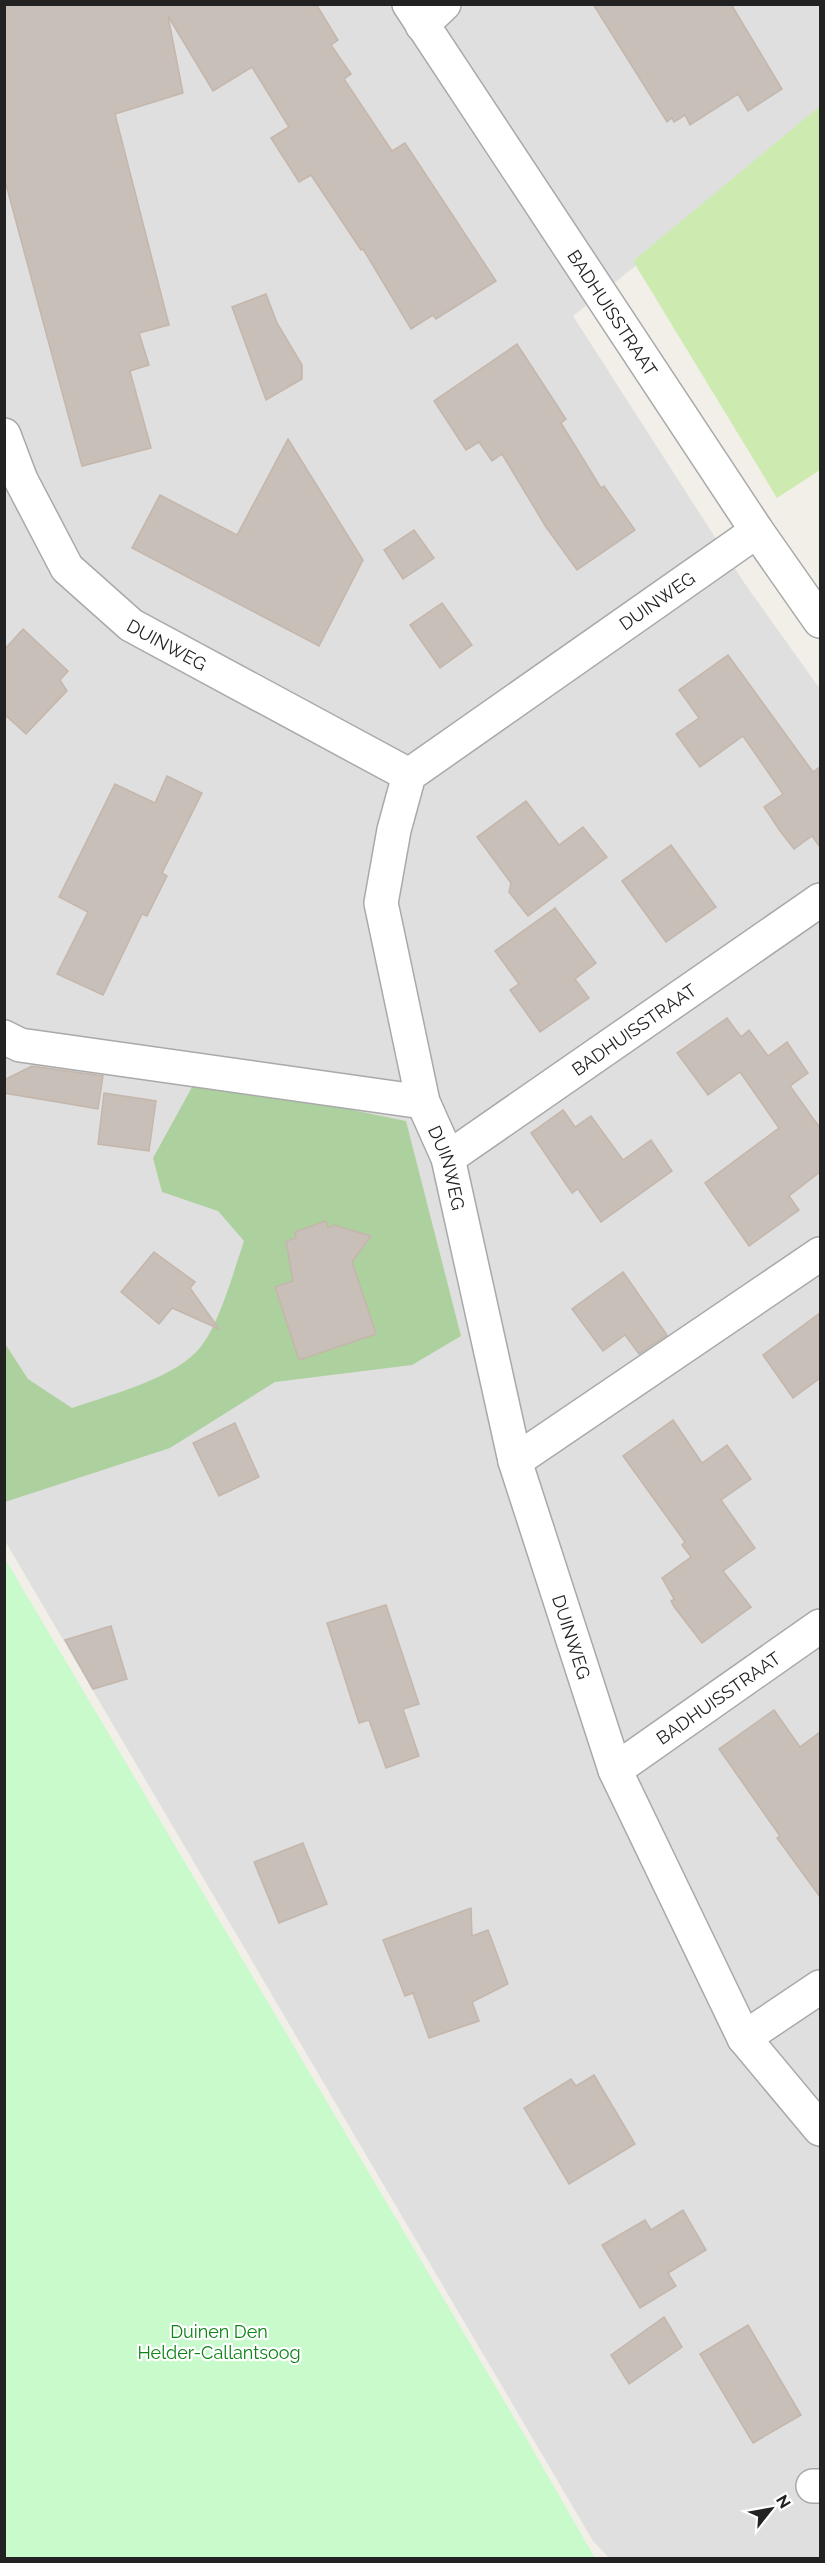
<svg xmlns="http://www.w3.org/2000/svg" width="825" height="2563" font-family="Raleway,sans-serif">
  <style>
    .residential { fill: #e0dfdf }
    .grass { fill: #cdebb0 }
    .forest { fill: #add19e }
    .park { fill: #c8facc }
    .building { fill: #c7bfb8; stroke: #c4b6ab; stroke-width: 1.5 }
    .lines { fill: none; stroke-linecap: round; stroke-linejoin: round }
    .minor-casing { stroke: #a9a9a9; stroke-width: 36 }
    .minor { stroke: #fff; stroke-width: 33 }
    .labels { text-anchor: middle; dominant-baseline: central; stroke-width: 4.5; stroke-linejoin: round; paint-order: stroke }
    .street-label { font-size: 18px; fill: #222; stroke: #fff }
    .park-label { font-size: 18px; fill: #0c8416; stroke: #fff }
  </style>
  <rect width="100%" height="100%" fill="#f2efe9"/>
  <polygon class="residential" points="4,5 820,5 820,118 573,316 745,584 820,689 820,2558 609,2558 593,2541 5,1541"/>
  <polygon class="grass" points="820,106 820,470 777,498 633,261"/>
  <path class="forest" d="M 197,1078 L 406,1121 L 461,1336 L 412,1365 L 275,1382 L 170,1448 L 5,1502 L 4,1342 L 28,1379 L 72,1408 C 109,1395 170,1380 197,1351 C 218,1330 234,1270 244,1241 L 218,1211 L 162,1192 L 153,1158 Z"/>
  <polygon class="park" points="4,1557 525,2436 595,2558 5,2558"/>
  <g class="building">
    <polygon points="4,4 316,4 338,40 331,45 351,74 344,79 392,151 405,143 496,281 436,319 433,315 411,329 363,249 361,250 311,175 299,182 271,138 289,127 252,67 213,91 168,16 183,93 115,114 169,325 139,333 149,365 130,371 151,448 82,466 4,177"/>
    <polygon points="593,4 731,4 782,89 748,111 738,94 690,125 685,115 674,122 672,118 667,122"/>
    <polygon points="266,294 277,323 302,365 302,379 266,400 232,307"/>
    <polygon points="517,344 566,419 561,423 601,488 604,486 635,530 577,570 546,527 502,454 492,461 479,442 466,450 434,401"/>
    <polygon points="288,439 363,560 319,646 132,548 160,495 237,535"/>
    <polygon points="414,530 434,558 403,579 384,550"/>
    <polygon points="442,603 472,645 440,668 410,625"/>
    <polygon points="23,629 68,671 60,680 67,691 26,734 4,714 4,650"/>
    <polygon points="728,655 813,772 820,767 820,847 812,836 794,849 780,831 764,807 783,794 743,736 700,767 676,734 699,718 679,690"/>
    <polygon points="167,776 202,793 162,873 167,876 147,916 142,914 103,995 57,974 88,912 59,897 115,784 155,803"/>
    <polygon points="526,801 559,845 583,827 607,857 528,916 509,892 511,883 477,837"/>
    <polygon points="671,845 716,907 666,942 622,881"/>
    <polygon points="555,908 596,963 575,979 589,998 540,1032 510,990 519,984 495,951"/>
    <polygon points="727,1018 741,1037 749,1030 768,1056 787,1042 808,1073 790,1086 820,1128 820,1172 789,1196 799,1210 749,1246 705,1183 779,1128 740,1072 708,1095 677,1053"/>
    <polygon points="32,1066 103,1076 98,1109 4,1093 4,1080"/>
    <polygon points="104,1093 156,1101 149,1151 98,1144"/>
    <polygon points="563,1110 575,1127 591,1116 623,1160 651,1140 672,1171 601,1222 578,1189 572,1193 531,1133"/>
    <polygon points="326,1221 328,1228 334,1225 371,1236 352,1262 376,1334 299,1360 275,1287 293,1281 286,1241 296,1238 295,1232"/>
    <polygon points="154,1252 195,1282 190,1288 219,1329 172,1308 159,1324 121,1292"/>
    <polygon points="623,1272 667,1335 639,1354 625,1335 603,1351 572,1309"/>
    <polygon points="820,1313 820,1378 793,1398 763,1355"/>
    <polygon points="673,1420 702,1463 727,1445 751,1479 721,1500 755,1548 723,1571 751,1607 702,1643 675,1608 671,1601 674,1599 662,1578 691,1557 682,1545 685,1542 623,1456"/>
    <polygon points="235,1423 259,1477 219,1496 193,1443"/>
    <polygon points="386,1605 419,1704 403,1709 419,1756 386,1768 369,1720 359,1723 327,1623"/>
    <polygon points="111,1626 127,1679 93,1689 65,1640"/>
    <polygon points="774,1710 800,1747 820,1732 820,1897 777,1838 780,1836 719,1749"/>
    <polygon points="303,1843 327,1904 279,1923 254,1862"/>
    <polygon points="471,1908 472,1936 488,1930 508,1984 472,2002 479,2021 429,2038 413,1993 405,1996 383,1940"/>
    <polygon points="594,2075 635,2144 569,2184 524,2108 571,2079 576,2086"/>
    <polygon points="683,2210 706,2250 668,2273 676,2286 640,2308 602,2245 645,2220 651,2230"/>
    <polygon points="664,2317 682,2347 629,2384 611,2355"/>
    <polygon points="748,2325 801,2415 753,2443 700,2354"/>
  </g>
  <g class="lines">
    <defs>
      <g id="minor">
        <path id="s1" d="M 409,4 L 757,531 L 820,621"/>
        <polyline points="422,25 444,4"/>
        <path id="s2" d="M 4,435 L 21,480 L 67,568 L 131,625 L 409,775"/>
        <path id="s3" d="M 757,531 L 409,775 L 394,830 L 381,903 L 423,1102 L 448,1158 L 515,1461 L 615,1770 L 744,2038 L 820,2129"/>
        <polyline points="4,1037 20,1045 423,1102"/>
        <path id="s4" d="M 448,1158 L 820,900"/>
        <polyline points="515,1461 820,1254"/>
        <path id="s5" d="M 615,1770 L 820,1626"/>
        <polyline points="744,2038 820,1987"/>
        <polyline points="813,2486 820,2486"/>
      </g>
    </defs>
    <use href="#minor" class="minor-casing"/>
    <use href="#minor" class="minor"/>
  </g>
  <g class="labels">
    <g class="street-label">
      <text stroke="none"><textPath href="#s1" startOffset="370">BADHUISSTRAAT</textPath></text>
      <text transform="translate(657 601) rotate(-35)">DUINWEG</text>
      <text stroke="none"><textPath href="#s2" startOffset="274">DUINWEG</textPath></text>
      <text stroke="none"><textPath href="#s4" startOffset="226">BADHUISSTRAAT</textPath></text>
      <text stroke="none"><textPath href="#s3" startOffset="830">DUINWEG</textPath></text>
      <text stroke="none"><textPath href="#s3" startOffset="1316">DUINWEG</textPath></text>
      <text stroke="none"><textPath href="#s5" startOffset="126">BADHUISSTRAAT</textPath></text>
    </g>
    <g class="park-label">
      <text x="219" y="2331">Duinen Den<tspan x="219" dy="21">Helder-Callantsoog</tspan></text>
    </g>
  </g>
  <rect width="825" height="2563" fill="none" stroke="#222222" stroke-width="12"/>
  <g transform="translate(771 2509) rotate(59)" stroke="#ffffff" stroke-width="4.5" paint-order="stroke">
  <path d="M0-4.5L10 22L0 15L-10 22Z" fill="#222222"/>
  <text y="-9" font-size="16" font-weight="bold" text-anchor="middle" fill="#222222">N</text>
  </g>
</svg>
